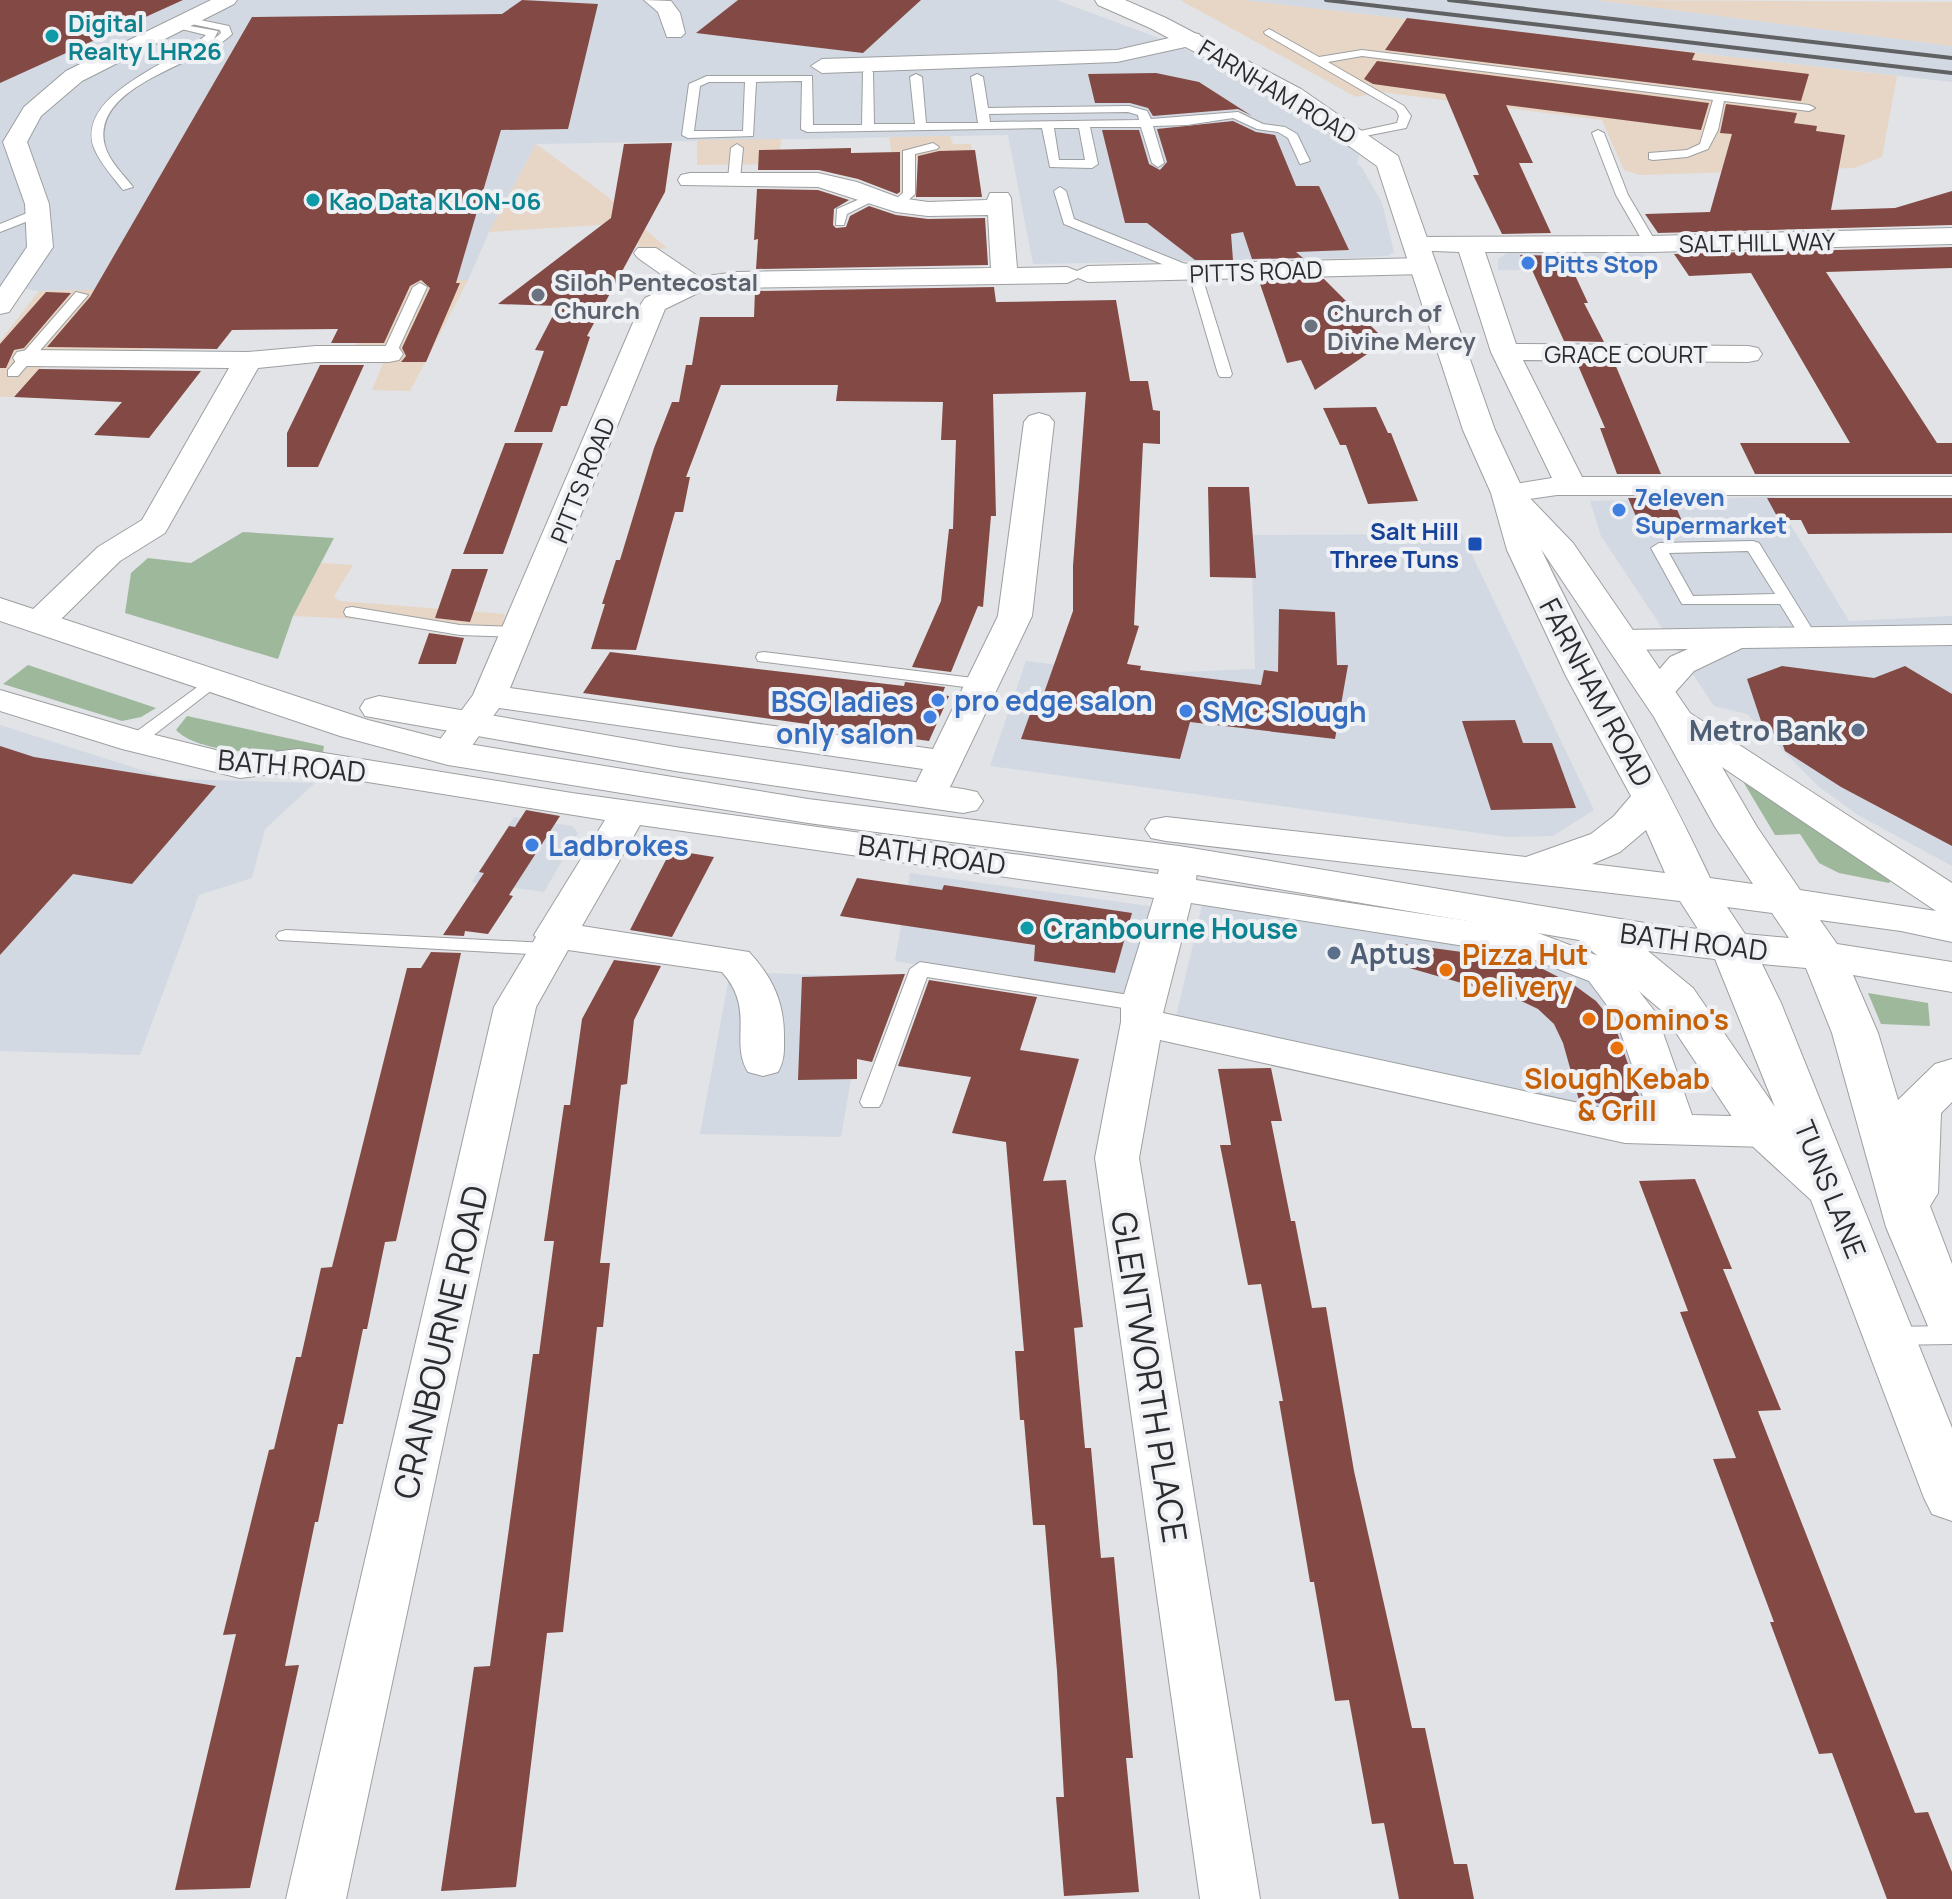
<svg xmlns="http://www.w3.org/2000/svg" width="1952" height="1899" font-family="Manrope,sans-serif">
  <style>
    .built { fill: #d2d9e2 }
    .industrial { fill: #e7d6c5 }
    .green { fill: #9eb89c }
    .building { fill: #834a45 }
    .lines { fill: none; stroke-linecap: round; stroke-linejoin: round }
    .lane-casing { stroke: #9d9fa1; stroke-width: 2 }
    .street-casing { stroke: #9d9fa1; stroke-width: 2 }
    .primary-casing { stroke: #9d9fa1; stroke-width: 2 }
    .lane { fill: #fff; fill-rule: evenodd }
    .street { fill: #fff; fill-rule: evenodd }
    .primary { fill: #fff; fill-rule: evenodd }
    .rail { stroke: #606163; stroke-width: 4 }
    .culture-dot { fill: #0f9aa8; stroke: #eef0f3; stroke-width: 3 }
    .shop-dot { fill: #3f7fe0; stroke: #eef0f3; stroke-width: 3 }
    .worship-dot { fill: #6b7280; stroke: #eef0f3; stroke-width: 3 }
    .transit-dot { fill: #1a4fb4; stroke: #eef0f3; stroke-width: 3 }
    .service-dot { fill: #5c6f8a; stroke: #eef0f3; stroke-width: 3 }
    .food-dot { fill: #e8710a; stroke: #eef0f3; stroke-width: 3 }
    .labels { text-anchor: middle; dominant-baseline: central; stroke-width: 8; stroke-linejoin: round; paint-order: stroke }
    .far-culture-label { font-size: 24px; font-weight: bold; fill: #0d838f; stroke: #eef0f3; text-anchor: start }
    .far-street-label { font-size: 24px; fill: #2c2c2e; stroke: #eef0f3 }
    .far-shop-label { font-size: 24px; font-weight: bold; fill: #366cbe; stroke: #eef0f3; text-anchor: start }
    .far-worship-label { font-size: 24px; font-weight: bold; fill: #5b616d; stroke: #eef0f3; text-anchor: start }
    .far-transit-label { font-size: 24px; font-weight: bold; fill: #164399; stroke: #eef0f3; text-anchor: end }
    .street-label { font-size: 28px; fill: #2c2c2e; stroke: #eef0f3 }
    .shop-label { font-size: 28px; font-weight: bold; fill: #366cbe; stroke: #eef0f3; text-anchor: start }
    .service-label { font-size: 28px; font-weight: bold; fill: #4e5e75; stroke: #eef0f3; text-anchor: end }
    .culture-label { font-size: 28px; font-weight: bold; fill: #0d838f; stroke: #eef0f3; text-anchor: start }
    .food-label { font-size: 28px; font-weight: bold; fill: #c56008; stroke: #eef0f3; text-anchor: start }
    .near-street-label { font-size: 34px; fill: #2c2c2e; stroke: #eef0f3 }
  </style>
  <rect width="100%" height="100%" fill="#e1e3e6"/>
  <g class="built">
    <polygon points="0,0 1056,0 1178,45 1320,124 1359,155 1357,165 1361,166 1382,203 1394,252 1388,256 1353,258 1033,264 1008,135 536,144 489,232 468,280 39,291 0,285"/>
    <polygon points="1241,0 1596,0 1952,46 1952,82"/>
    <polygon points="1507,253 1644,254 1651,271 1498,270 1498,259"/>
    <polygon points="1774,497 1849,621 1952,616 1952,866 1858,815 1818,786 1747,714 1714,706 1601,536 1590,501"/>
    <polygon points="1462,534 1594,810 1553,836 1508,837 990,766 1026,661 1133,674 1255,669 1251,535"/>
    <polygon points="0,725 170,779 315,783 265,829 252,878 199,895 140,1055 0,1051"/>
    <polygon points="514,817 572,826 578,833 544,892 472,882"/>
    <polygon points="910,873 1156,907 1132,1004 895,961"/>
    <polygon points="1202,906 1560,958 1625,1007 1659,1107 1641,1144 1171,1038"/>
    <polygon points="730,972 851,976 851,1079 841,1137 700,1134"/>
  </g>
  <g class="industrial">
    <polygon points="1180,0 1241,0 1897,76 1882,157 1854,168 1640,175 1624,170 1602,120 1380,92 1356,97"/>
    <polygon points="1596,0 1952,2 1952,46"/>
    <polygon points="950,136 953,144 971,144 972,150 928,155 910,162 917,198 898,192 889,137"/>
    <polygon points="781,139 779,164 697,165 697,140"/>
    <polygon points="536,144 603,193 667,248 641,253 636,239 614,224 489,232"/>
    <polygon points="468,280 410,391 372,390 385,359 349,359 385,282"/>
    <polygon points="128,289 79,347 145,347 126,362 45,364 13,397 0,397 0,341 39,291"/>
    <polygon points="321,563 353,565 334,596 339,601 505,614 501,632 484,625 293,616"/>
  </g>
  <g class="green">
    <polygon points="243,532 334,538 293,616 278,659 125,613 131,573 148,558 191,563"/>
    <polygon points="28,665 156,708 141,717 122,721 3,684"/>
    <path d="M 187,716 L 324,746 L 323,752 C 287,754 202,757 176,730 Z"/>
    <polygon points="1757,780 1893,878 1889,883 1839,873 1819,863 1800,834 1775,835 1744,783"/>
    <polygon points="1868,993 1928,1003 1930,1026 1881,1024"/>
  </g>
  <g class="building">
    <polygon points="0,0 183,0 0,83"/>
    <polygon points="522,0 598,4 568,129 501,130 456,283 460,283 426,362 401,362 406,356 402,348 430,288 421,280 410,286 384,343 331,343 338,329 232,330 217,349 47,347 90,297 252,17 502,14"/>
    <polygon points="738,0 921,0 863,53 696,33"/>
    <polygon points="1407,18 1695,53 1692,60 1809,74 1801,101 1385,50"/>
    <polygon points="1377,61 1709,103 1701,130 1506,105 1533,163 1519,163 1551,233 1502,234 1473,175 1479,175 1445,94 1373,84 1364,79"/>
    <polygon points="1156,73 1199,82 1252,116 1238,109 1153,116 1148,108 1130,103 1095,103 1088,74"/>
    <polygon points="1726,104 1797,113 1794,123 1817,126 1816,131 1845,135 1831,210 1895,208 1952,191 1952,225 1658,233 1645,214 1710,212 1732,134 1720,133"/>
    <polygon points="1233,121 1256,132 1275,135 1296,186 1319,186 1349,250 1296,252 1303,258 1252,259 1243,232 1231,234 1233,260 1195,260 1147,223 1125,223 1102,130 1139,130 1149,164 1160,170 1167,162 1157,129"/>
    <polygon points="672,143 665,192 587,336 590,337 567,406 561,406 552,432 514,432 544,351 535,350 558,306 498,304 611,218 624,144"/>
    <polygon points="851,148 851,153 900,152 900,192 897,194 858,179 819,170 758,170 759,150"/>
    <polygon points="975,150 982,197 916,197 918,156 939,151"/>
    <polygon points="757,189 818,190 849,200 834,209 833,225 836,228 846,227 850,216 869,206 896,215 928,219 985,218 988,265 756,269 758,239 754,240"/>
    <polygon points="1952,247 1952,268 1826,272 1937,443 1952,443 1952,474 1755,474 1740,443 1850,443 1751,273 1689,276 1674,254"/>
    <polygon points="1520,255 1566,256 1588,303 1584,303 1604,342 1564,341 1532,270 1527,270"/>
    <polygon points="1324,279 1386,341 1315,390 1301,360 1287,363 1259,281"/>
    <polygon points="994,287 996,302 1116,300 1130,381 1148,381 1153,410 1160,411 1160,444 1143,443 1134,625 1139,626 1127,664 1141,666 1140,670 1261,685 1264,670 1278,672 1279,609 1335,612 1337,665 1348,665 1335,739 1190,722 1180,759 1021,739 1038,692 1044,693 1073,611 1073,566 1086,392 993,394 996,516 991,516 983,607 978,606 951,672 912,667 941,601 949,529 953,529 956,440 941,440 943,402 836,401 838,385 721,385 686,477 690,477 683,512 675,512 636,650 591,649 605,604 602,604 616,560 620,560 654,448 672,402 679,402 686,365 692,365 700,317 754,317 755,291"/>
    <polygon points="46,292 71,293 24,348 14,350 6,368 0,368 0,344"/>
    <polygon points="1577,363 1615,364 1661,474 1617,474 1600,428 1605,428"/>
    <polygon points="320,365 364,365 318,467 287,467 287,433"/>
    <polygon points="39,369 201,371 149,438 94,435 122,402 14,397"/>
    <polygon points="1376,407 1388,433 1391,433 1418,501 1368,504 1346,445 1340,445 1323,408"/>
    <polygon points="505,443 543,443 503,554 463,554"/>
    <polygon points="1208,487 1249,487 1256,578 1210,577"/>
    <polygon points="1628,498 1672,498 1682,521 1638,521"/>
    <polygon points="1767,498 1952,498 1952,533 1808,534 1801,520 1779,520"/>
    <polygon points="452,569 488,569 470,622 435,618"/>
    <polygon points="429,633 464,638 456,664 418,664"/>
    <polygon points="610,652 904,686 905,682 945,687 942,695 949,696 929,741 583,693"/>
    <polygon points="1782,666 1874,678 1905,666 1952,694 1952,846 1841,787 1785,751 1779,734 1765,733 1747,679"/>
    <polygon points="1515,720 1523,743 1552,743 1576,808 1491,810 1462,721"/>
    <polygon points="0,746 34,757 216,786 132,884 73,874 0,955"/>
    <polygon points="526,810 560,816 509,895 513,896 488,934 465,931 464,936 443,935 484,873 479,872 509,826 515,827"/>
    <polygon points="671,850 714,857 672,937 630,930"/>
    <polygon points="857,878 942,890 944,885 1132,913 1115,973 1034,961 1035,945 840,916"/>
    <polygon points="1403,944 1499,957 1539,967 1574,985 1596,1001 1614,1023 1644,1111 1579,1100 1563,1043 1554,1024 1538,1009 1517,999 1399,965"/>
    <polygon points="431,952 461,953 396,1241 385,1242 367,1329 363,1329 343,1424 338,1424 318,1522 315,1522 285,1666 299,1665 250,1888 175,1890 236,1634 223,1635 269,1450 274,1449 296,1357 301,1357 321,1268 332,1267 407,968 421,968"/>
    <polygon points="614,960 661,966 634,1020 627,1084 621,1085 600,1263 610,1263 603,1327 597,1327 563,1632 547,1633 516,1887 441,1891 474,1667 490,1666 533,1354 539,1354 554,1241 544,1241 564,1105 570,1105 582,1019"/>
    <polygon points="905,974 872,1062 857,1059 857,1079 798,1080 802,977"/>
    <polygon points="929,980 1037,997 1020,1050 1079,1059 1043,1181 1066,1180 1083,1327 1074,1328 1085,1448 1091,1448 1101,1558 1114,1557 1133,1758 1126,1758 1139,1892 1064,1896 1056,1797 1064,1797 1057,1671 1045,1525 1033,1525 1024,1420 1020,1420 1015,1351 1024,1351 1006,1142 952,1133 971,1077 898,1066"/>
    <polygon points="1271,1068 1282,1121 1271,1121 1291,1221 1295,1221 1312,1308 1326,1307 1354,1471 1412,1728 1425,1728 1454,1864 1467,1864 1474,1899 1399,1899 1384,1823 1372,1824 1349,1700 1335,1701 1314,1582 1310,1582 1279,1401 1283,1401 1261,1284 1248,1285 1220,1145 1231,1145 1218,1069"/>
    <polygon points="1695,1179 1732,1269 1723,1269 1781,1410 1758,1411 1915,1813 1928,1812 1952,1872 1952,1899 1887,1899 1832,1753 1819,1754 1770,1622 1774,1622 1713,1459 1736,1458 1680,1312 1688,1311 1639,1181"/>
  </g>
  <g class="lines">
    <defs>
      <g id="lane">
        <path d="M 186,17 L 229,26 L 232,34 C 203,64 89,84 105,146 C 109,161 124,175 133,187 L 123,190 C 113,177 100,163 94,148 C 75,93 177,62 206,35 L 173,27 L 173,23 L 218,31 L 214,39 L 221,33 L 220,30 L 182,22 L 182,18 Z"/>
        <polygon points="1269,29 1319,57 1362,50 1809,105 1815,108 1809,111 1724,101 1718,130 1708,149 1687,157 1653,160 1649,159 1649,153 1687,150 1700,144 1713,100 1362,56 1328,62 1404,106 1411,116 1406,128 1355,138 1349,135 1351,133 1397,123 1399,116 1396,110 1265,34 1264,32"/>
        <path d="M 868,69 L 873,72 L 874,124 L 915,124 L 910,77 L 916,74 L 922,77 L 926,123 L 978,123 L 971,77 L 977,74 L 983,77 L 988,108 L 1129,106 L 1147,111 L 1151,119 L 1238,112 L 1263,124 L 1285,127 L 1297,134 L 1310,161 L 1300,164 L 1288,138 L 1278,132 L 1257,129 L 1233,118 L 1187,125 L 1153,126 L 1164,163 L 1158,167 L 1152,163 L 1141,127 L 1090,127 L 1098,164 L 1092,168 L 1050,167 L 1042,128 L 807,132 L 801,129 L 802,81 L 756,82 L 753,136 L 688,138 L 682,135 L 689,84 L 707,76 L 812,76 L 813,125 L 862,125 L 863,72 ZM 709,82 L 745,82 L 743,131 L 694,131 L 700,86 ZM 1128,112 L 1138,115 L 1139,120 L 990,122 L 989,114 ZM 1054,128 L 1079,128 L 1085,160 L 1059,160 Z"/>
        <polygon points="1598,130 1604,133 1628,195 1657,244 1656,247 1646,247 1616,195 1592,133"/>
        <polygon points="933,143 939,147 937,149 915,154 915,194 900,208 892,208 892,202 903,193 903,151"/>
        <polygon points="737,144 743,148 740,179 734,183 728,179 731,148"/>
        <polygon points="1060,187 1066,191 1074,219 1200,270 1232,374 1230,377 1220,377 1218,374 1189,275 1064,224 1054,191"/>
        <polygon points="871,194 881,197 847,214 844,225 836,225 837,209"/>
        <polygon points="37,209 41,210 41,216 0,232 0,224"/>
        <polygon points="420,283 427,287 396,354 384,357 382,354 413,287"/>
        <polygon points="76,292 88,295 18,376 8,376 8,370"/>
        <path d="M 1753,541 L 1759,543 L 1817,637 L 1815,641 L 1803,641 L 1780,604 L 1682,604 L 1651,548 L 1659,543 ZM 1748,551 L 1775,594 L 1693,596 L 1669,553 Z"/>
        <polygon points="352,607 460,625 519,627 527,632 519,637 460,635 346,616 344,612 346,608"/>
        <polygon points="764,652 981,679 990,684 981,689 758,661 756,657 758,653"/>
        <polygon points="211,677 220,682 217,686 141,745 129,745 126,741 129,737"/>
        <polygon points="286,930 546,943 556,949 546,955 279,940 276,936 279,932"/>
        <polygon points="920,962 1142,997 1152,1004 1142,1011 927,977 882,1102 879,1107 863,1107 860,1102 910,969"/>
        <polygon points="1952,1326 1952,1344 1889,1345 1881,1343 1877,1336 1881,1329 1889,1327"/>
      </g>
      <g id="street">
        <polygon points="211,0 237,0 234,4 82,81 41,116 27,142 49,204 53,247 9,312 0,314 0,287 27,247 25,204 3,142 24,107 66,71"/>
        <polygon points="644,0 671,1 680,13 685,33 681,37 667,37 658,12"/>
        <polygon points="1191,33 1199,34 1202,39 1199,44 1117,62 822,73 811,66 822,59 1117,50"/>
        <polygon points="690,173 818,173 857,182 900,198 928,202 987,200 990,193 1008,193 1011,198 1017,268 1067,267 1077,271 1088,266 1424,258 1433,260 1437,266 1433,272 1424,274 1088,282 1078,278 1067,283 737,288 700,292 665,309 510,688 933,749 998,616 1024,422 1029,416 1039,413 1049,416 1054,422 1032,616 951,785 946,793 933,796 920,793 915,785 923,769 499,708 461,761 448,764 435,761 430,753 473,695 641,304 645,298 675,284 638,258 634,253 638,248 656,248 699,277 737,272 991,268 988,215 928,216 896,212 818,187 681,185 678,180 681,175"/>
        <polygon points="1952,228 1952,244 1651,252 1485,252 1516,344 1748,346 1758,348 1762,354 1758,360 1748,362 1523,360 1582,477 1952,477 1952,495 1557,495 1508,502 1497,499 1493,493 1497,487 1552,478 1491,352 1459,252 1410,250 1406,245 1410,240 1419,237 1651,236"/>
        <polygon points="316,346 389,346 399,348 403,354 399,360 389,362 316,362 258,368 165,533 120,561 52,628 40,631 28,628 23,621 28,614 98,547 142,520 229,368 27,366 17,364 13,358 17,352 27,350 248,352"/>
        <polygon points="1952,625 1952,645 1742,648 1694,671 1669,699 1657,702 1645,699 1640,692 1670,657 1688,649 1623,650 1611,647 1606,640 1611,633 1623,630"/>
        <path d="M 0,690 L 147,733 L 240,756 L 299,749 L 572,793 L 1158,874 L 1160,863 L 1165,855 L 1179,851 L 1193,855 L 1198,863 L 1196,880 L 1530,930 L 1617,963 L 1656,1013 L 1692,1115 L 1767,1117 L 1782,1121 L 1789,1132 L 1782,1143 L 1767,1147 L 1625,1143 L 1160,1040 L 1139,1158 L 1260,1899 L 1200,1899 L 1095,1158 L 1121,1022 L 1121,1004 L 1154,898 L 640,825 L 582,926 L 749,952 C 772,977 784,1001 784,1036 C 784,1050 785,1060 778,1072 L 763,1076 L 748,1072 C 729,1041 756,1010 722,972 L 568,950 L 536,1007 L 346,1899 L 286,1899 L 494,1007 L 536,937 L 534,935 L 605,820 L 299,771 L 240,778 L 122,749 L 0,711 ZM 1191,903 L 1522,955 L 1589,981 L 1615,1016 L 1649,1114 L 1625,1113 L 1163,1013 Z"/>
      </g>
      <g id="primary">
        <path d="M 1095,0 L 1125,0 L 1166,18 L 1301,89 L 1398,156 L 1495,430 L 1524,492 L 1573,543 L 1690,713 L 1952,883 L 1952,942 L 1901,931 L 1820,920 L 1837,944 L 1952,962 L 1952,992 L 1853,975 L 1878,1033 L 1898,1100 L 1935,1064 L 1952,1059 L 1952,1102 L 1941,1113 L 1938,1193 L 1930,1206 L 1952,1264 L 1952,1344 L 1933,1338 L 1886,1227 L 1832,1033 L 1806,968 L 1762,964 L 1781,1003 L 1952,1428 L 1952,1521 L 1932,1514 L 1924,1498 L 1811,1200 L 1750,1144 L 1661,1010 L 1579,940 L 1179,872 L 808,823 L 448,765 L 340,736 L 0,621 L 0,598 L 368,720 L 450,741 L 808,799 L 1179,846 L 1651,924 L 1698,929 L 1680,901 L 1166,841 L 1151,838 L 1145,829 L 1151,820 L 1166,817 L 1526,857 L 1591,834 L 1614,816 L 1631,796 L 1566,676 L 1507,550 L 1491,493 L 1463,430 L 1377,166 L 1283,99 L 1150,28 L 1098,5 ZM 1541,549 L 1654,717 L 1715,827 L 1753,884 L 1710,878 C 1658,766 1594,661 1541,549 ZM 1722,767 L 1936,911 L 1800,890 L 1757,827 ZM 1646,830 L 1665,873 L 1592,864 L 1620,852 ZM 1727,907 L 1772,913 L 1789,938 L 1745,934 ZM 1648,951 L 1715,959 L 1775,1107 L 1693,988 Z"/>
        <polygon points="379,696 675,747 963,789 977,792 983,801 977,810 963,813 675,771 365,716 360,708 365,700"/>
      </g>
    </defs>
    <use href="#lane" class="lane-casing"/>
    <use href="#street" class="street-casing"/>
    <use href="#primary" class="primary-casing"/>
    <use href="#lane" class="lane"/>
    <use href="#street" class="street"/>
    <use href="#primary" class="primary"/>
    <g class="rail">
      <polyline points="1326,0 1952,73"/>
      <polyline points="1449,0 1952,58"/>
    </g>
  </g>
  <g class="culture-dot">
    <circle cx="52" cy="36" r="8"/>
    <circle cx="313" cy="200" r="8"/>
    <circle cx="1027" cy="928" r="8"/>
  </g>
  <g class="shop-dot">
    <circle cx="1528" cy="263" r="8"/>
    <circle cx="1619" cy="510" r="8"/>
    <circle cx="938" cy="700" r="8"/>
    <circle cx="1186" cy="711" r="8"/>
    <circle cx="930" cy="717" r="8"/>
    <circle cx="532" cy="845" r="8"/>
  </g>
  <g class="worship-dot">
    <circle cx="538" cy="295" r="8"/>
    <circle cx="1311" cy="326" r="8"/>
  </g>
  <rect class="transit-dot" x="1467" y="536" width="16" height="16" rx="4"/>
  <g class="service-dot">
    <circle cx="1858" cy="730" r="8"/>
    <circle cx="1334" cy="953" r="8"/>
  </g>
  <g class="food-dot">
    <circle cx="1446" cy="970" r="8"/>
    <circle cx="1589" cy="1019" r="8"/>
    <circle cx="1617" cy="1048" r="8"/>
  </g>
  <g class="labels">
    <g class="far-culture-label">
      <text x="68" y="22">Digital<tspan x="68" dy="28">Realty LHR26</tspan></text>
      <text x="329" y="200">Kao Data KLON-06</text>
    </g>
    <g class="far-street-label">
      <text transform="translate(1278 91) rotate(31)">FARNHAM ROAD</text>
      <text transform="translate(1757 242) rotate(-1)">SALT HILL WAY</text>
      <text transform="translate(1256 271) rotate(-2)">PITTS ROAD</text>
      <text x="1626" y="353">GRACE COURT</text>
      <text transform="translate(582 480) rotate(-68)">PITTS ROAD</text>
    </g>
    <g class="far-shop-label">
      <text x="1544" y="263">Pitts Stop</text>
      <text x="1635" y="496">7eleven<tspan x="1635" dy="28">Supermarket</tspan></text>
    </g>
    <g class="far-worship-label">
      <text x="554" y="281">Siloh Pentecostal<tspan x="554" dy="28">Church</tspan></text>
      <text x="1327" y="312">Church of<tspan x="1327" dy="28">Divine Mercy</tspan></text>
    </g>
    <g class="far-transit-label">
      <text x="1459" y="530">Salt Hill<tspan x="1459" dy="28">Three Tuns</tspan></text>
    </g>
    <g class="street-label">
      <text transform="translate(1597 692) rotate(62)">FARNHAM ROAD</text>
      <text transform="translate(292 765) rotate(5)">BATH ROAD</text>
      <text transform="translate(932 854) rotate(8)">BATH ROAD</text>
      <text transform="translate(1694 941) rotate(7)">BATH ROAD</text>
      <text transform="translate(1831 1189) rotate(68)">TUNS LANE</text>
    </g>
    <g class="shop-label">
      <text x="954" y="700">pro edge salon</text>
      <text x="914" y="701" text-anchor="end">BSG ladies<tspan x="914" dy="32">only salon</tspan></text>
      <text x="1202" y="711">SMC Slough</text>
      <text x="548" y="845">Ladbrokes</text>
    </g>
    <g class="service-label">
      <text x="1842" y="730">Metro Bank</text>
      <text x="1350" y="953" text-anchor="start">Aptus</text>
    </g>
    <g class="culture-label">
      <text x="1043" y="928">Cranbourne House</text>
    </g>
    <g class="food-label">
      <text x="1462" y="954">Pizza Hut<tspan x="1462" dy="32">Delivery</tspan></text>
      <text x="1605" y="1019">Domino's</text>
      <text x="1617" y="1078" text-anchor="middle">Slough Kebab<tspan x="1617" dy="32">&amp; Grill</tspan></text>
    </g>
    <g class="near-street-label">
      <text transform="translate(440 1342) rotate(-77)">CRANBOURNE ROAD</text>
      <text transform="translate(1150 1377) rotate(81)">GLENTWORTH PLACE</text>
    </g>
  </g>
</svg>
